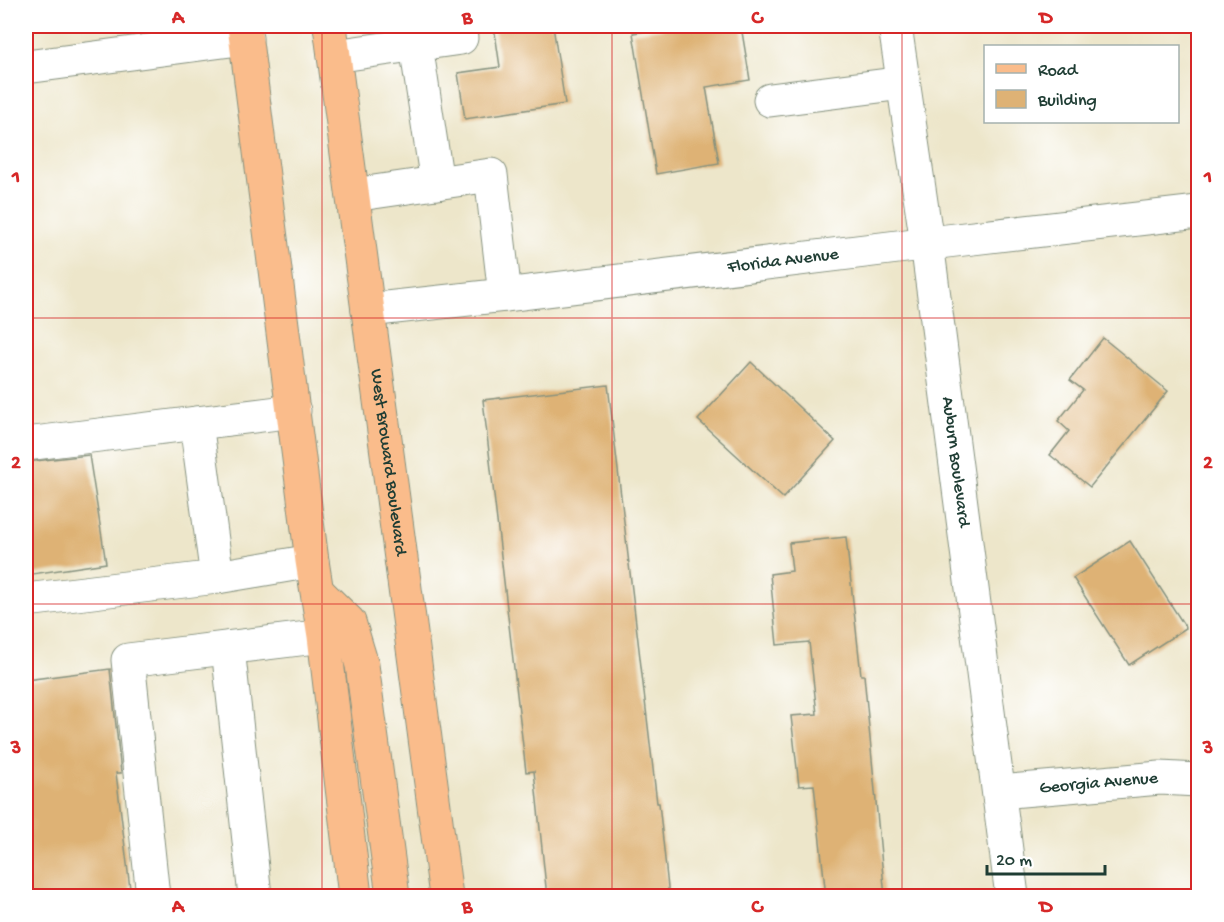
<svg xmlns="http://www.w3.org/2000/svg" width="1224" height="922" font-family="'Gochi Hand',sans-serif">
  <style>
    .building { fill: #deb275 }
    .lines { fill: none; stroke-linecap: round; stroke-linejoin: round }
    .minor-casing { stroke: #86927f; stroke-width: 35 }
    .major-casing { stroke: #86927f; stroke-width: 35 }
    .minor { stroke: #fff; stroke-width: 33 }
    .major { stroke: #fabc8b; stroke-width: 33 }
    .grid { fill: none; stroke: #d62828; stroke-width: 1.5; stroke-opacity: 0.55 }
    .labels { text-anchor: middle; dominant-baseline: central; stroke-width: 5; stroke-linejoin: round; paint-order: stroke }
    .street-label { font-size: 18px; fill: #1f3d34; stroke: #fff }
    .neatline { fill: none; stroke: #d62828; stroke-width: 2 }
    .grid-label { font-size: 20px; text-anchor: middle; font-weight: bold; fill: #d62828 }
  </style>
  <rect width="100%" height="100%" fill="#fff"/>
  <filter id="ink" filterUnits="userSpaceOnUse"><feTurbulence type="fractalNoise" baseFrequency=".0167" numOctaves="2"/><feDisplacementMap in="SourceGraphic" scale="12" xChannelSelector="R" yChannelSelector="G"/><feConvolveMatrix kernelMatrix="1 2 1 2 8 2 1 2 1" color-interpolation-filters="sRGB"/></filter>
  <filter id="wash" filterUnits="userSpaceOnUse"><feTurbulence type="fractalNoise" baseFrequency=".008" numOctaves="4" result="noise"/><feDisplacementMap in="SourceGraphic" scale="24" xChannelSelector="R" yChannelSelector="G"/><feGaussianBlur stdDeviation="1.35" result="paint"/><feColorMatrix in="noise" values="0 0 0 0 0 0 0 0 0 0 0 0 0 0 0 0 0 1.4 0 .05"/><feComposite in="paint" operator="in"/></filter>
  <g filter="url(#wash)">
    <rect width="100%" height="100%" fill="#ede6ca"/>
    <g id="blocks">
      <g class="building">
        <polygon points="494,26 553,26 565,104 465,119 458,73 500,67"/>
        <polygon points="680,26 741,26 750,80 706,87 719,163 656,174 633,33"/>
        <polygon points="1103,338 1168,391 1090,487 1050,455 1069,431 1058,421 1083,390 1070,380"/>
        <polygon points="751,362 835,441 783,498 698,420"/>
        <polygon points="608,385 657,803 659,803 669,897 547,897 534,771 526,772 483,400"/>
        <polygon points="89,455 106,563 26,575 26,462"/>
        <polygon points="846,537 861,675 864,675 885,897 826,897 814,785 799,786 791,716 817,714 809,642 777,645 770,574 792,571 789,543"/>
        <polygon points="1130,541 1186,628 1129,665 1073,578"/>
        <polygon points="110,669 121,773 116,773 131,897 26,897 26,680"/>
      </g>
    </g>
  </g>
  <g filter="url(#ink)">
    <use href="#blocks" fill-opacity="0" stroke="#86927f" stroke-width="1.5"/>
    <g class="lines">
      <defs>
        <g id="minor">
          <path id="s1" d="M 895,26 L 927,243 L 1012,896"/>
          <polyline points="416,45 437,183"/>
          <polyline points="334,56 461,38"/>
          <polyline points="26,67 246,38"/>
          <polyline points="770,100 903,83"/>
          <polyline points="353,195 491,175 505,295"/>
          <path id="s2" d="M 368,310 L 505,295 L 947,241 L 1198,212"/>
          <polyline points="26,444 294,411"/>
          <polyline points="217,577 312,561"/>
          <polyline points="26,600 217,577 196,423"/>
          <polyline points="228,648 255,896"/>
          <path id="s3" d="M 999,792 L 1160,778 L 1198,780"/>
          <polyline points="153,896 128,660 324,636"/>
        </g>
        <g id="major">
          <polyline points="244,26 312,561 324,636 355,896"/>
          <path id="s4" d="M 330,26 L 446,896"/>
          <polyline points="318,592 349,622 362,665 393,896"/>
        </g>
      </defs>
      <use href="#minor" class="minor-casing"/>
      <use href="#major" class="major-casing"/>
      <use href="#minor" class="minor"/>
      <use href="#major" class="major"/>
    </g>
  </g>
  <path class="grid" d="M 322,26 L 322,896M 612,26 L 612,896M 902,26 L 902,896M 26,318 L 1198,318M 26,604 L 1198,604"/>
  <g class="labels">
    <g class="street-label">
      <text stroke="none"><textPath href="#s2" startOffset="418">Florida Avenue</textPath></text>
      <text stroke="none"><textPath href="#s4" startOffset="440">West Broward Boulevard</textPath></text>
      <text stroke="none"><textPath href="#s1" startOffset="440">Auburn Boulevard</textPath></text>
      <text stroke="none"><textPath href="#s3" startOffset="100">Georgia Avenue</textPath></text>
    </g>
  </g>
  <rect width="1224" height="922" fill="none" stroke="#fff" stroke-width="66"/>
  <rect x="984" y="45" width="195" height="78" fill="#ffffff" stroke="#a5b1ae" stroke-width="1.5"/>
  <rect x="996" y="64" width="30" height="9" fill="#fabc8b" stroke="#a5b1ae" stroke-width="1.5"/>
  <text x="1038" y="75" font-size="18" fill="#1f3d34">Road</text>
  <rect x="996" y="90" width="30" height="18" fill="#deb275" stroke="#a5b1ae" stroke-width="1.5"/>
  <text x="1038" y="105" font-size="18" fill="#1f3d34">Building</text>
  <path d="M987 865v9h118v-9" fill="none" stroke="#1f3d34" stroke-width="3"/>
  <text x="996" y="865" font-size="18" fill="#1f3d34" stroke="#ffffff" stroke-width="4.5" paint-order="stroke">20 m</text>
  <rect x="33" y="33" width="1158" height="856" class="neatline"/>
  <g class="grid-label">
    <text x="178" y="23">A</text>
    <text x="467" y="23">B</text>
    <text x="757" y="23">C</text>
    <text x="1046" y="23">D</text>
    <text x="16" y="182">1</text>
    <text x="1208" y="182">1</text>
    <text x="16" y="468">2</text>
    <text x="1208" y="468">2</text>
    <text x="16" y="753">3</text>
    <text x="1208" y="753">3</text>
    <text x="178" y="912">A</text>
    <text x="467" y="912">B</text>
    <text x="757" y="912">C</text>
    <text x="1046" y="912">D</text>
  </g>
</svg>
